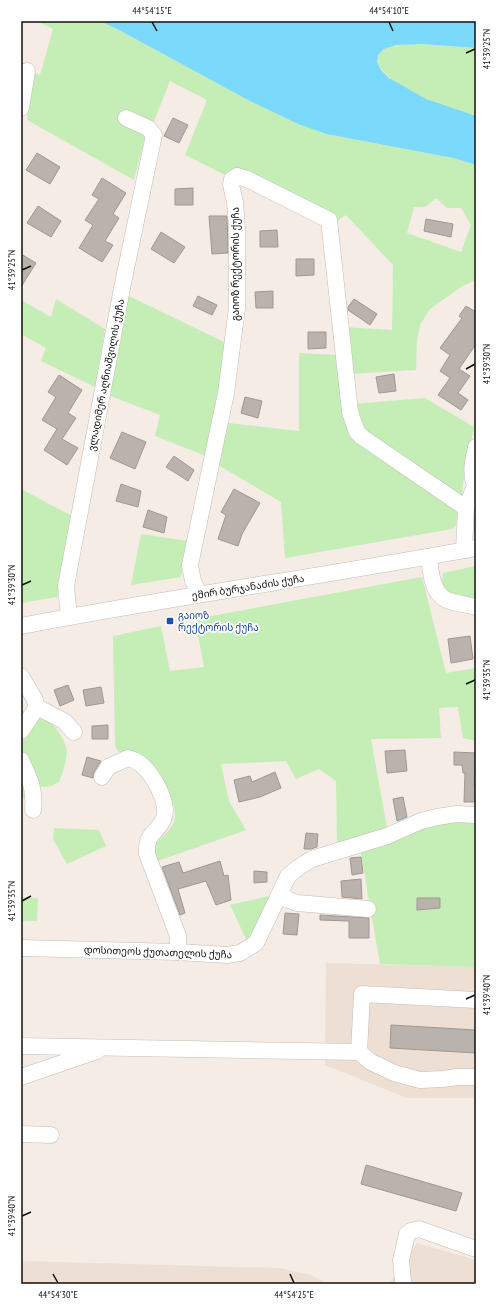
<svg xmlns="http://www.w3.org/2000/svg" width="497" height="1305" font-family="'PT Sans Narrow','Noto Sans Georgian',sans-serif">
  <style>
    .built { fill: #eddfd3 }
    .green { fill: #c5edb6; fill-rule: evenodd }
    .water { fill: #7bdafc }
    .building { fill: #bab2ac; stroke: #9f9792 }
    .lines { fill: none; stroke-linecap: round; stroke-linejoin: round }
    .minor-casing { stroke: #c4bcb6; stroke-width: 17 }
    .minor { stroke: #fff; stroke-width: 16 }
    .ticks { fill: none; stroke: #120f0d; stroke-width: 1.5 }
    .transit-dot { fill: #1a4fb4; stroke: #fff; stroke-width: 1.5 }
    .labels { text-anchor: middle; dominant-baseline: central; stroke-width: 3.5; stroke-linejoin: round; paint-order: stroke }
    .street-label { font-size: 10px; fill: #120f0d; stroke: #fff }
    .transit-label { font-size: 10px; fill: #164399; stroke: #fff; text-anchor: start }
    .neatline { fill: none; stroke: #120f0d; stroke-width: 1.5 }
    .ticks-label { font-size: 10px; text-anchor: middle; fill: #120f0d }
  </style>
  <rect width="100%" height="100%" fill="#f4ece5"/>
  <g class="built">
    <polygon points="326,963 476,967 476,1098 407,1098 325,1065"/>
    <polygon points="417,1243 476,1260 476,1284 389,1284"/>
    <polygon points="21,1261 279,1268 311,1275 327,1284 21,1284"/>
  </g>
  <g class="green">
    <path d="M 36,21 L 99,21 L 117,29 L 248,100 L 298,124 L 326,134 L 453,158 L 476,165 L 476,280 L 464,285 L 430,309 L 420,325 L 417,341 L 416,370 L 349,374 L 343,327 L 392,330 L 393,265 L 346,215 L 337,221 L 322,212 L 227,176 L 185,155 L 207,100 L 170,81 L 153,124 L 144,132 L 145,137 L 134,180 L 27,120 L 34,73 L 40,75 L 53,29 ZM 436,198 L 447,208 L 461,208 L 471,225 L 461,252 L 407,233 L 414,207 L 425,207 Z"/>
    <path d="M 421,44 L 476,48 L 476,116 C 460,111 442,106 427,99 C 415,95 356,64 385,49 C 396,44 410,44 421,44 Z"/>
    <polygon points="127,295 228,344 206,456 155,436 160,415 108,395"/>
    <polygon points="56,299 105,329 95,387 41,361 46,348 21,334 21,300 51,317"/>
    <polygon points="299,353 338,355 346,420 458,511 456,525 452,529 285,558 281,502 218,465 228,423 299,431"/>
    <polygon points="425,398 474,427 463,483 462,495 458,498 360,432 352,404"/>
    <polygon points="21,489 72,516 57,597 21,603"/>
    <polygon points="141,534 188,541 181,577 131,585"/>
    <polygon points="476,566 476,602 455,597 441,586 443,573"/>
    <path d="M 422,577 L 446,673 L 476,668 L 476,741 L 463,738 L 458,707 L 439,708 L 441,738 L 371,739 L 387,828 L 337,843 L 336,781 L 319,769 L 296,779 L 286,761 L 221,764 L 229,801 L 246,830 L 155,862 L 153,845 C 160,839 170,831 174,822 C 180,808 162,773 150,764 C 142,760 129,756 121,753 L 118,751 L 115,746 L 113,636 L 161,626 L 170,671 L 204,667 L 195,619 Z"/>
    <path d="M 21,710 L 49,719 C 54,726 64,738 66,747 C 68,759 63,772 59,782 L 51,786 L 24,789 L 25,799 L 21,798 Z"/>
    <polygon points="476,821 476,967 380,964 360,848 432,822"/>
    <polygon points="54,828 99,830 106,846 67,864 53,839"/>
    <polygon points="274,895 257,933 247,941 230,905"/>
    <polygon points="21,897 38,898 37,921 21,921"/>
  </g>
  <polygon class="water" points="99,21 476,21 476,48 421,44 397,45 384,49 378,55 377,62 381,70 389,78 426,99 476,116 476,165 453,158 326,134 298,124 248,100 117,29"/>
  <g class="building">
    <polygon points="173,118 188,125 179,143 164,136"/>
    <polygon points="37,153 60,167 50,184 26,170"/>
    <polygon points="102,178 126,193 113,214 119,218 105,241 113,245 102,262 79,248 93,225 85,220 99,199 92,195"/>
    <polygon points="193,188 193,205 175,205 175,189"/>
    <polygon points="38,206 61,221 51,237 27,223"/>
    <polygon points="209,216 227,216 228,253 212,254"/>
    <polygon points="426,219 453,224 451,237 424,231"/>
    <polygon points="277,230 278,247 260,247 260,231"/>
    <polygon points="161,232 185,247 174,263 151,249"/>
    <polygon points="21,254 36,263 21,287"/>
    <polygon points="296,259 314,259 314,275 296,276"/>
    <polygon points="273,291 273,308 256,308 255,292"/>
    <polygon points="198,296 217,305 212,315 193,306"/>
    <polygon points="354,299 377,314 370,325 348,310 348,307"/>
    <polygon points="466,306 476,312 476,344 459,369 470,376 458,393 468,400 461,410 438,395 450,378 440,371 450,355 440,348 462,318 459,316"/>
    <polygon points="308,332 326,332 326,348 308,349"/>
    <polygon points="394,374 396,391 379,393 376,377"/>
    <polygon points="59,375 82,390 68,413 76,418 62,439 78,448 67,465 44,450 57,429 42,420 56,397 48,392"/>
    <polygon points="245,397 262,401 258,418 241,413"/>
    <polygon points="122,432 146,442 135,469 110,458"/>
    <polygon points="174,456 194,470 188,481 166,467"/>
    <polygon points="121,484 141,491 138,507 116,501"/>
    <polygon points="234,489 260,503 242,534 238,546 218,539 226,515 221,512"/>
    <polygon points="148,510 167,517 164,533 143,527"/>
    <polygon points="470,636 473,659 451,663 448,639"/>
    <polygon points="68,685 74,700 60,706 54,690"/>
    <polygon points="101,687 104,703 86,706 83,690"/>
    <polygon points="108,725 108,739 92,739 92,726"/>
    <polygon points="405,750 407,771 387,773 385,751"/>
    <polygon points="454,752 476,753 474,786 476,786 476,802 464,802 465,773 463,773 462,765 454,765"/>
    <polygon points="87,757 101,761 94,772 93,778 82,775"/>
    <polygon points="275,772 281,788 260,797 239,802 234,780 250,776 252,782"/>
    <polygon points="403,797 407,817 397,821 393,799"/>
    <polygon points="306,833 318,834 317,847 311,849 304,849"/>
    <polygon points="361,857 363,873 352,875 350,858"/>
    <polygon points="220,861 224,876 228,875 231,900 216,905 206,881 178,889 185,913 180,915 162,867 179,862 183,873"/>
    <polygon points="254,871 267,872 267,882 254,883"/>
    <polygon points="361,879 362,899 342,897 341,881"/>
    <polygon points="417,898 440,898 440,908 417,910"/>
    <polygon points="285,913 299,914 297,935 283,934"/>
    <polygon points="320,915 369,918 369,938 349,938 349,921 320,920"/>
    <polygon points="391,1025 476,1030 476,1053 390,1048"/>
    <polygon points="366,1165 462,1193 456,1211 361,1184"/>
  </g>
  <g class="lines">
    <defs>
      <g id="minor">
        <polyline points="21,108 27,71"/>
        <path d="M 464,550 L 466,508 L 475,486 C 470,472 473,461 476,447"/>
        <path d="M 429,557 C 431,571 431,591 445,599 C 451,603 469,605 476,607"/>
        <polyline points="199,594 193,581 190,565 226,393 237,308 237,228 235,202 231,185 232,179 237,176 247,179 329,220 350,412 357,432 362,437 466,508"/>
        <polyline points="69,617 66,586 122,288 154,135 148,128 126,118"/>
        <path d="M 21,626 C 172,597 325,576 476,548"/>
        <polyline points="21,676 34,698 37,707 21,731"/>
        <polyline points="37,707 64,721 74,732"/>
        <path d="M 21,760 C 30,779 35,789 33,810"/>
        <path d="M 102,777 L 108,767 L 128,758 C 132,759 136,761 139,763 C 152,772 171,804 163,820 C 155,836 146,832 147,854 L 178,936 L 178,952"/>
        <polyline points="279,895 289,900 297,903 368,909"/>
        <polyline points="21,948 178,952 227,955 240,953 256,943 288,876 299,867 312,859 387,836 421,821 437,817 457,814 476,815"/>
        <polyline points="21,1046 359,1052 371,1062 394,1073 420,1080 443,1079 457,1077 476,1077"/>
        <polyline points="359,1052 362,994 476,1000"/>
        <polyline points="21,1077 97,1051"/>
        <polyline points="21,1134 51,1135"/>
        <polyline points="404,1284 403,1282 401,1260 407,1234 411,1231 419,1229 476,1249"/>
      </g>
    </defs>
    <use href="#minor" class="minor-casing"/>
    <use href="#minor" class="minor"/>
  </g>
  <path class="ticks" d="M 152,22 L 157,31M 389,22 L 393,31M 466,53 L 475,49M 22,270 L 31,266M 466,369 L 475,364M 22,585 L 31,581M 466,684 L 475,680M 22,901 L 31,896M 466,999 L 475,995M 22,1216 L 31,1212M 53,1274 L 58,1283M 290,1274 L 294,1283"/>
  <rect class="transit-dot" x="166" y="617" width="8" height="8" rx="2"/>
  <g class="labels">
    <g class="street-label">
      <text transform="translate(235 264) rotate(-90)">გაიოზ რექტორის ქუჩა</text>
      <text transform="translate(106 375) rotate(-79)">ვლადიმერ აღნიაშვილის ქუჩა</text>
      <text transform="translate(248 587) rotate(-9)">ემირ ბურჯანაძის ქუჩა</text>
      <text transform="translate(158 952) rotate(2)">დოსითეოს ქუთათელის ქუჩა</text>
    </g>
    <g class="transit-label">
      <text x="178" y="615">გაიოზ<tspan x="178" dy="12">რექტორის ქუჩა</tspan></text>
    </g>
  </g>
  <rect width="497" height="1305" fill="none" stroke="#ffffff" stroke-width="44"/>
  <rect x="22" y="22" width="453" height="1261" class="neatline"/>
  <g class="ticks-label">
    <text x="152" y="14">44°54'15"E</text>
    <text x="389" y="14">44°54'10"E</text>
    <text transform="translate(486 49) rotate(-90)" y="4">41°39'25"N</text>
    <text transform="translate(11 270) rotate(-90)" y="4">41°39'25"N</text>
    <text transform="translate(486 364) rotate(-90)" y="4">41°39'30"N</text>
    <text transform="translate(11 585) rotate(-90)" y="4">41°39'30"N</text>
    <text transform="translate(486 680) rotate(-90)" y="4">41°39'35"N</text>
    <text transform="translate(11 901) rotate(-90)" y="4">41°39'35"N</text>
    <text transform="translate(486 995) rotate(-90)" y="4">41°39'40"N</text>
    <text transform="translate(11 1216) rotate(-90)" y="4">41°39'40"N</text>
    <text x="58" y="1298">44°54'30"E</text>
    <text x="294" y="1298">44°54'25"E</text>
  </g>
</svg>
